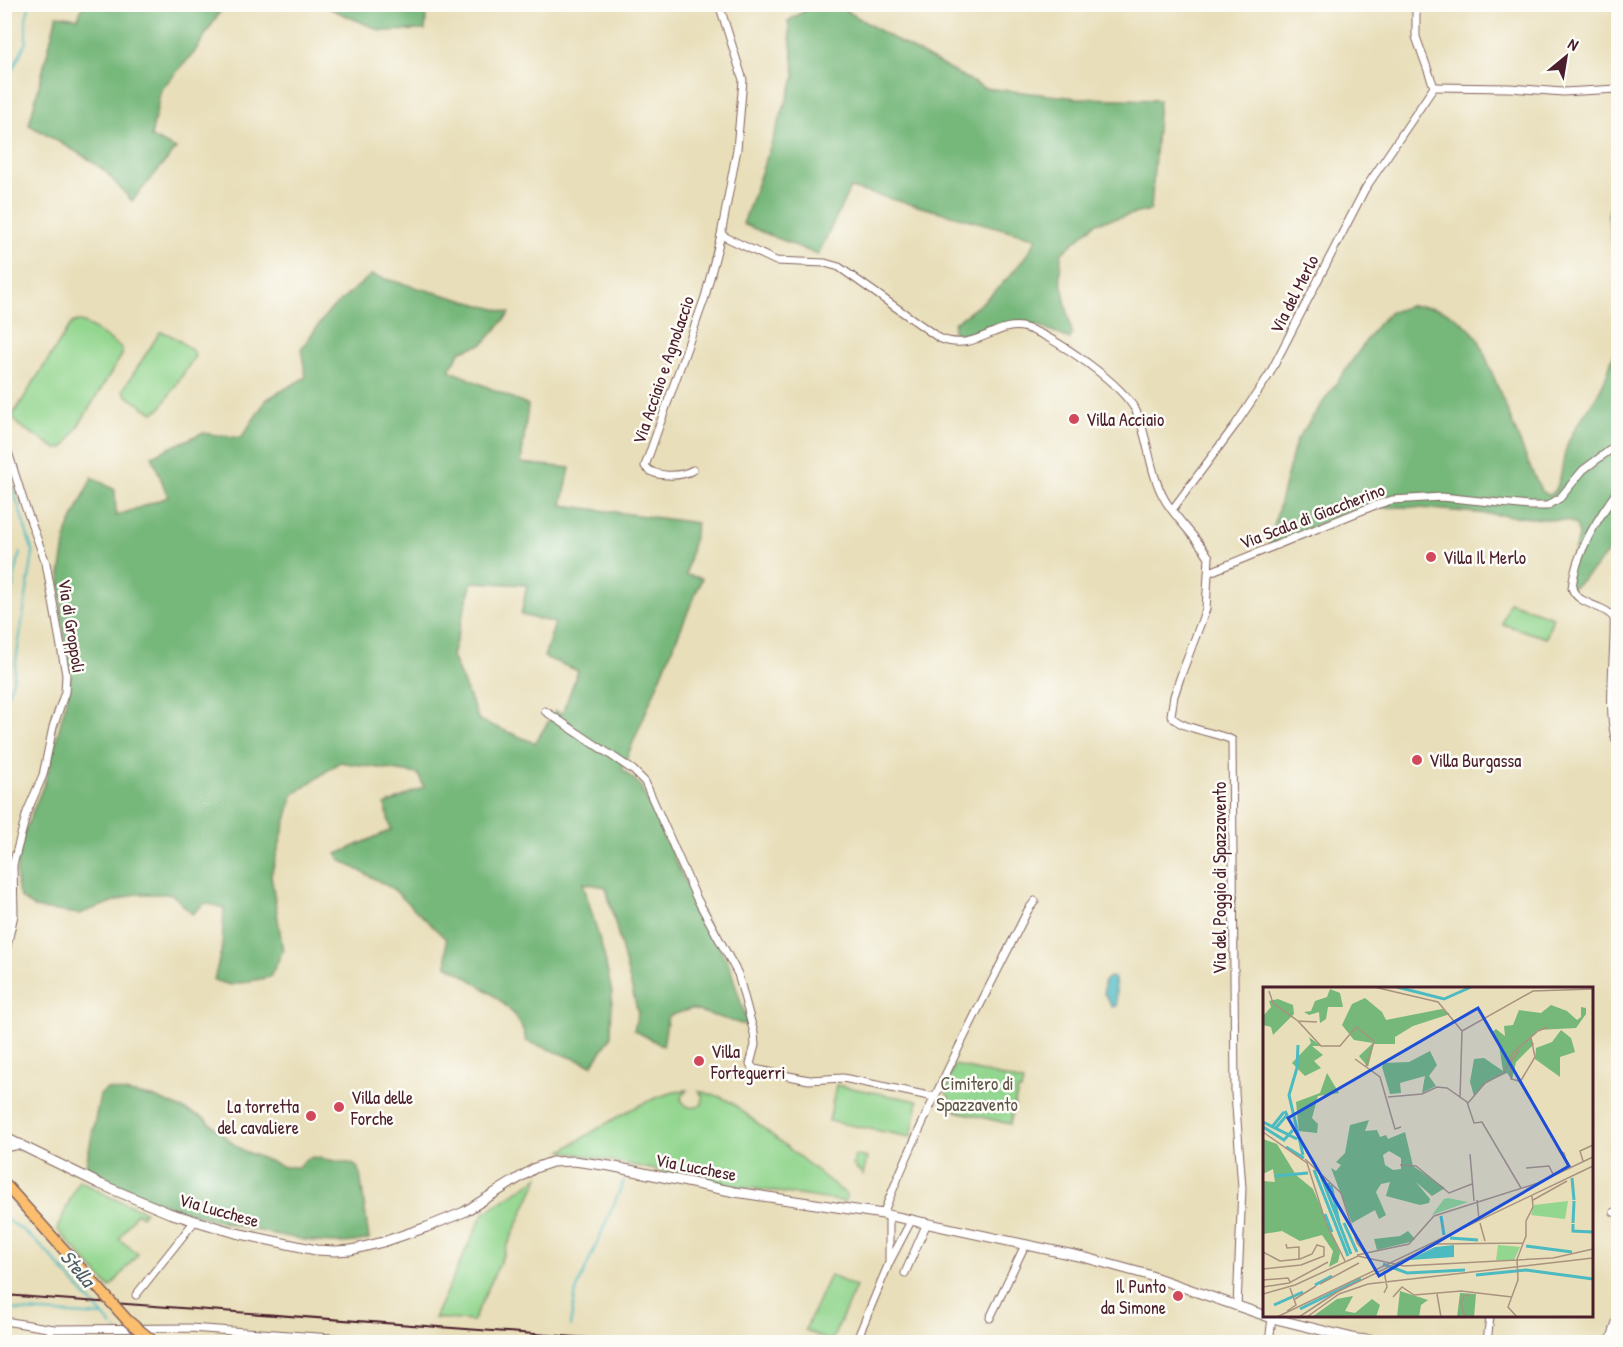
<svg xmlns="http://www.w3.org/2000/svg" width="1623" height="1347" font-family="'Patrick Hand',sans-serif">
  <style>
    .green { fill: #93d68f; stroke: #6e7a5d; stroke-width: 1.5 }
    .forest { fill: #76b77a; stroke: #606b52; stroke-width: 1.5; fill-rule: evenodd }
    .water { fill: #4bbac1; stroke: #4a6c76; stroke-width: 1.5 }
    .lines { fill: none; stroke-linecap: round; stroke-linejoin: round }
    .stream { stroke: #4bbac1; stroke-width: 2 }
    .minor-casing { stroke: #81625d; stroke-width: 9 }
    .tertiary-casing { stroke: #81625d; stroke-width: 11 }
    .primary-casing { stroke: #81625d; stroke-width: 13 }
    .minor { stroke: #fff; stroke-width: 7 }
    .tertiary { stroke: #fff; stroke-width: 9 }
    .primary { stroke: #fbbd6e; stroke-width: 10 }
    .rail { stroke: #4a1f2b; stroke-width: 2 }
    .primary-bridge-casing { stroke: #81625d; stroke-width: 13; stroke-linecap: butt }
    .primary-bridge { stroke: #fbbd6e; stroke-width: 10 }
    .poi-dot { fill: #d1495b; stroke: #fdfcf7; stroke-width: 2 }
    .labels { text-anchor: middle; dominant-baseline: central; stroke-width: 5; stroke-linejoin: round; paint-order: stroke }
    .street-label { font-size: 18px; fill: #4a1f2b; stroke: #fdfcf7 }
    .poi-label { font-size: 18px; fill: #4a1f2b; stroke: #fdfcf7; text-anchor: start }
    .park-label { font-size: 18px; fill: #605649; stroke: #fdfcf7 }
    .water-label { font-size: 20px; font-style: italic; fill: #4a5d67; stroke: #fdfcf7 }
    .inset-river { fill: none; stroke: #4bbac1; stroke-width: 3 }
    .inset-road { fill: none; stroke: #a99280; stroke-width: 1.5 }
    .view { fill: #1d4ed8; fill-opacity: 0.15; stroke: #1d4ed8; stroke-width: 3 }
    .inset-edge { fill: none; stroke: #4a1f2b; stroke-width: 3 }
  </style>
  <rect width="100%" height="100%" fill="#fdfcf7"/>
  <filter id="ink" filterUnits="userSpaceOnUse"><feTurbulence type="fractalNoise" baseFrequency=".0167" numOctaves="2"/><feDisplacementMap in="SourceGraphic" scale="12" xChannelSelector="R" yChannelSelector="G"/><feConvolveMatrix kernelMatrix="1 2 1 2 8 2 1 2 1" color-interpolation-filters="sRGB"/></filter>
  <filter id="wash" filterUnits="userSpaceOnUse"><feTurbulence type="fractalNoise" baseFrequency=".008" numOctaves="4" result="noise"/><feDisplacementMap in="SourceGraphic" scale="24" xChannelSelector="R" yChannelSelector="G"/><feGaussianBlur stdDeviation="1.35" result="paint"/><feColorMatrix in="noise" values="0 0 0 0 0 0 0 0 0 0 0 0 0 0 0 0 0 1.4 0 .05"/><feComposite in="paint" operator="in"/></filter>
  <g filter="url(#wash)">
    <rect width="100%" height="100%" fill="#e8deb9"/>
    <g class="green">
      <polygon points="78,321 86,324 118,345 122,349 122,355 67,444 63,448 57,449 18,425 14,418 14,413 69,327 72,323"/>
      <path d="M 160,332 C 172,333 185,345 194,352 L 195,356 L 160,409 L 153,413 L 127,396 L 123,390 Z"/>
      <polygon points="1509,602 1553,617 1546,638 1502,624"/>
      <polygon points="955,1065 1023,1082 1021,1090 1018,1090 1010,1124 956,1111 944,1088"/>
      <polygon points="836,1085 918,1101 911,1137 829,1121"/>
      <path d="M 687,1090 L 681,1098 C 683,1108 695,1110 702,1104 L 703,1097 L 699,1091 L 721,1097 L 732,1103 L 847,1195 L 846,1202 L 729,1185 L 562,1151 C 596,1130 647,1094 687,1090 Z"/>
      <polygon points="855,1155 867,1158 863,1175 853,1165"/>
      <polygon points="539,1177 473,1321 434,1318 483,1214"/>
      <polygon points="79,1180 110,1197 145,1211 142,1216 136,1213 119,1239 138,1254 110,1288 57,1229"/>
      <polygon points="830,1275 856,1287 831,1342 805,1330"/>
    </g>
    <g class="forest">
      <polygon points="83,5 227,5 221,10 194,53 161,89 151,137 176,149 132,201 106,172 87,158 29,125 57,15 78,18"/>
      <polygon points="322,5 427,5 425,30 381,31"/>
      <path d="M 814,5 L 837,5 L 885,34 L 984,88 L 1077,98 L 1159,100 L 1151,210 L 1096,223 L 1061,254 L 1060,276 L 1072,334 L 1070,339 C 1052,332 1032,319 1012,324 C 997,327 964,341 953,332 L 954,323 C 987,302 1018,272 1037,238 L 850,188 L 818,255 L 743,224 L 795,76 L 788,21 Z"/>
      <polygon points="1618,205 1618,275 1608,215 1610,208"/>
      <path d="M 371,275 L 510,313 L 483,344 L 461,351 L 449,370 L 528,405 L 521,463 L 570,468 L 562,505 L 697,523 L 686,575 L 702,578 L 622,769 L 640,785 L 688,888 L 730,967 L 748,1026 L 691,1009 L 668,1016 L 663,1046 L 634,1030 L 638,1013 L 606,887 L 583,883 L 604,955 L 612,993 L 611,1037 L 592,1065 L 526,1041 C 522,1007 474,982 447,965 L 446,939 L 393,889 L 340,860 L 337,854 L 391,830 L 385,805 L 424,787 L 418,774 L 340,762 L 293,795 L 271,875 L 283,951 L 270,977 L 230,985 L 214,980 L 222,948 L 224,908 L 205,903 L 192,914 L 172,894 L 135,894 L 79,914 L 35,908 L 20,897 C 7,858 32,817 45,781 C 55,751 61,718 70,687 L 70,672 L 61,614 L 60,575 L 67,532 L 92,477 L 115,490 L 116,516 L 168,497 L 152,456 L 202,433 L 241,438 L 267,399 L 306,377 L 301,349 L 328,312 ZM 472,582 L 527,585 L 521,615 L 555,623 L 544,657 L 578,671 L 562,714 L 555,711 L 535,743 L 479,720 L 452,656 Z"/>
      <path d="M 1409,306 C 1442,305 1457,314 1478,338 L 1530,467 L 1541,490 L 1548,495 L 1552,494 C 1564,482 1561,454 1570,438 C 1577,423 1589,409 1597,395 C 1608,377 1614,354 1618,334 L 1618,540 L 1593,570 L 1574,587 L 1566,587 L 1565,580 L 1579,535 L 1576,525 L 1568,521 L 1409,507 L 1362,508 L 1345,513 L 1269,545 L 1296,441 L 1377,325 L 1389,313 Z"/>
      <path d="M 107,1089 L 157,1098 L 204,1118 L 236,1146 L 244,1151 L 284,1167 L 299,1167 L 306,1159 L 313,1157 L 353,1164 L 359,1169 L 360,1174 L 369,1239 C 335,1248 303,1240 269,1233 C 206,1220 142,1201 85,1170 L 100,1095 Z"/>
    </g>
    <polygon class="water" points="1109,977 1114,978 1115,980 1117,1006 1112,1007 1104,993 1104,981"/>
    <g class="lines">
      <g class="stream">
        <polyline points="4,95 9,77 26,42 26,18 30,4"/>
        <polyline points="4,459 33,553 13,680 4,705"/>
        <polyline points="4,630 20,552"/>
        <polyline points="4,1218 24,1231 47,1252 112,1326"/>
        <polyline points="4,1308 24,1311 103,1316"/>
        <polyline points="570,1326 576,1291 624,1181"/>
        <polyline points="116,1330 124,1342"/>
      </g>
    </g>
  </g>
  <g filter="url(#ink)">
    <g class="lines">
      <defs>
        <g id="minor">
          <polyline points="1416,4 1416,37 1434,87"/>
          <polyline points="1434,87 1510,88 1563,92 1618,89"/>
          <path d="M 721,235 L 776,261 L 825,263 L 839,267 L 939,338 C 976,354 997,319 1026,328 C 1056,337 1124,385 1137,413 C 1149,440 1149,473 1165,500 C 1177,520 1196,537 1209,557 L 1206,609 L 1180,678 L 1174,696 L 1171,715 C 1176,728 1219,733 1232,740 L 1235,1093 L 1242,1188 L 1237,1307"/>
          <polyline points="4,439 25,506 46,563 66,675 65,692 53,727 43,775 27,812 13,865 14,915 4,959"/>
          <path d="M 693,470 C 681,477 653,478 645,466 L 705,297 L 721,235 L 737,149 L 743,80 L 719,4"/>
          <path d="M 1618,490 C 1598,518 1575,553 1572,588 C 1578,606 1604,604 1614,618 C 1616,649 1605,721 1618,745"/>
          <polyline points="1172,510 1236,424 1269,375 1365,189 1434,87"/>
          <polyline points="1210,572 1373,506 1392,500 1442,497 1529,506 1547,506 1560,498 1583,470 1618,444"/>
          <polyline points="545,711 633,770 645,782 696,897 738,974 754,1033 755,1045 750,1064 754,1069 809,1080 843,1078 934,1097"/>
          <polyline points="1614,1212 1618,1214"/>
          <path d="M 883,1214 C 925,1109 978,1010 1028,910 L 1035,901"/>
          <polyline points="889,1215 889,1261"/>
          <polyline points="905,1273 927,1223"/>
          <polyline points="136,1295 194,1222"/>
          <polyline points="990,1318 1025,1245"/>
          <polyline points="4,1321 54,1329 190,1328 388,1342"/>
          <polyline points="49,1342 51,1329"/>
          <polyline points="856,1342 889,1263 912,1219"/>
          <polyline points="1269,1342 1272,1318"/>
          <polyline points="1487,1342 1490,1316"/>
          <polyline points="1610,1342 1618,1315"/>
        </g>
        <g id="tertiary">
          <polyline points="4,1137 100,1184 169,1213 236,1233 316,1250 335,1251 351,1250 383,1242 427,1227 464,1212 535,1168 552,1162 574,1161 610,1166 735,1192 883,1214 1083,1257 1145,1274 1272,1318 1357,1339 1389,1342"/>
          <polyline points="4,1147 20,1144"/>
        </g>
        <polyline id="primary" points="4,1183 30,1212"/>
      </defs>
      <use href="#minor" class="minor-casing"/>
      <use href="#tertiary" class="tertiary-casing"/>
      <use href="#primary" class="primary-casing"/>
      <use href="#minor" class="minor"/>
      <use href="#tertiary" class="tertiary"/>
      <use href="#primary" class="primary"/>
      <polyline class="rail" points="4,1295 643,1342"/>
      <defs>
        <polyline id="primary-bridge" points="30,1212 128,1321 154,1342"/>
      </defs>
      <use href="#primary-bridge" class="primary-bridge-casing"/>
      <use href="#primary-bridge" class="primary-bridge"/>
    </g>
  </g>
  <g class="poi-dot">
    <circle cx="1074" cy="419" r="6"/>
    <circle cx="1431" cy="557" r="6"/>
    <circle cx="1417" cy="760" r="6"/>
    <circle cx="699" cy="1061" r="6"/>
    <circle cx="339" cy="1107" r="6"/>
    <circle cx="311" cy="1116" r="6"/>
    <circle cx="1178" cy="1296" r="6"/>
  </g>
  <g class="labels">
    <g class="street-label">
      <text transform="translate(1294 294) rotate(-63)">Via del Merlo</text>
      <text transform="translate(663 370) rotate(-71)">Via Acciaio e Agnolaccio</text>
      <text transform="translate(1312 516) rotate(-21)">Via Scala di Giaccherino</text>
      <text transform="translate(72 626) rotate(81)">Via di Groppoli</text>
      <text transform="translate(1219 878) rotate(-90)">Via del Poggio di Spazzavento</text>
      <text transform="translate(696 1167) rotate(11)">Via Lucchese</text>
      <text transform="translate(219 1210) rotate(16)">Via Lucchese</text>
    </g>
    <g class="poi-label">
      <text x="1086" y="419">Villa Acciaio</text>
      <text x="1443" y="557">Villa Il Merlo</text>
      <text x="1429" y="760">Villa Burgassa</text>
      <text x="711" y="1051">Villa<tspan x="711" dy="21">Forteguerri</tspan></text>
      <text x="351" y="1097">Villa delle<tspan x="351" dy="21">Forche</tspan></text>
      <text x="299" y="1106" text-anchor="end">La torretta<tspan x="299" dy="21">del cavaliere</tspan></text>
      <text x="1166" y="1286" text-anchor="end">Il Punto<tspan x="1166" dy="21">da Simone</tspan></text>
    </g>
    <g class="park-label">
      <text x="977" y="1083">Cimitero di<tspan x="977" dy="21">Spazzavento</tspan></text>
    </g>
    <g class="water-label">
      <text transform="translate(78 1268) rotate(50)">Stella</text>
    </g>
  </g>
  <g transform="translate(1263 987)">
    <rect width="330" height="330" fill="#e8deb9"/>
    <path d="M 181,212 L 185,211 L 205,215 L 169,228 ZM 305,214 L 302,232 L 268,228 L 271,218 ZM 235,258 L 257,260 L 251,273 L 233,273 Z" fill="#93d68f"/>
    <path d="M 67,2 L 77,6 L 80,20 L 65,20 L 63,32 L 57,36 L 56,25 L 46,28 L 41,25 L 48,24 L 52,14 L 64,10 ZM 102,11 L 119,25 L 123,33 L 179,22 L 187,27 L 150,39 L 132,50 L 132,57 L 111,57 L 105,80 L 96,69 L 110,56 L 91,53 L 79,38 L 89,17 ZM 15,12 L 30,18 L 31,27 L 10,48 L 8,40 L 0,38 L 0,29 L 8,20 L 6,14 ZM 288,18 L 304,24 L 314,33 L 318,30 L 318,20 L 323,21 L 323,27 L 313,41 L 275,43 L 267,51 L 271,57 L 253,75 L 249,93 L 244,86 L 224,95 L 211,109 L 207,95 L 211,72 L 221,71 L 240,84 L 236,58 L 228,46 L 233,42 L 242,49 L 241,39 L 250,38 L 256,23 L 278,26 ZM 298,43 L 308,51 L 312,65 L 297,70 L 297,90 L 272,72 L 273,61 L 289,55 ZM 46,50 L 58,59 L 49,59 L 60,68 L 51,74 L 58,81 L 42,89 L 29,76 L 48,56 ZM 167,64 L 174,78 L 166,89 L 173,99 L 159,106 L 162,89 L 137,96 L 138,106 L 127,107 L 119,80 L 121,76 L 146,75 ZM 64,86 L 76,106 L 55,109 L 49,131 L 55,137 L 54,146 L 36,144 L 33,115 L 57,106 ZM 106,133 L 102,144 L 114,143 L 117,150 L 123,148 L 125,152 L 142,145 L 150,179 L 182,201 L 169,209 L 153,195 L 167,212 L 166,216 L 157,218 L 123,209 L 127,195 L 118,197 L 113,205 L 123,228 L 116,232 L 112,223 L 89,236 L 68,181 L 73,184 L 78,178 L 73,175 L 82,166 L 87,138 ZM 126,164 L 138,171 L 138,182 L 130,183 L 122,178 L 120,168 ZM 0,152 L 14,157 L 33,188 L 50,202 L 77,266 L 75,275 L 66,280 L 70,264 L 59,248 L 37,254 L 19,244 L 0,247 L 0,194 L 12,195 L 10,182 L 0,187 ZM 145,244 L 152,252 L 147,255 L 114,263 L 111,252 L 137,249 ZM 137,304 L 165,313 L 158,318 L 156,330 L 134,330 ZM 197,306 L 213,307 L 211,330 L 194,330 ZM 90,309 L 82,324 L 92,326 L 109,312 L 117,318 L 113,330 L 49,330 L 74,312 Z" fill="#76b77a" fill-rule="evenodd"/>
    <path d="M 191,258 L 191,270 L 146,273 L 172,260 Z" fill="#4bbac1"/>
    <path class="inset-river" d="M 134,0 L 181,12 L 208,0M 35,58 L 34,81 L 26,108 L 40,168M 0,135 L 34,152M 0,140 L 21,153 L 30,143M 9,140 L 21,125M 12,142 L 24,128 L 22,124M 23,160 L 41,171M 51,183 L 85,269M 12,189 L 45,186M 58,189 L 88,267M 309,191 L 311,213M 65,196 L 73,219M 68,198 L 76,235M 62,227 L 69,245M 178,229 L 181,248M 81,236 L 94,265M 310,236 L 311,214M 310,237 L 310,244 L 330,245M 187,251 L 215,253M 263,259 L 309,265M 120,277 L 144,286 L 202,283M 213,288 L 263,283 L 330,292M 52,298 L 69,289M 11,318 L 40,305M 37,322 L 98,292"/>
    <path class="inset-road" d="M 111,0 L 175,15 L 199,44M 6,4 L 10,16 L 35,34M 54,35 L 35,34 L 58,59 L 77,59 L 93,40 L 111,54 L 103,79M 199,44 L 270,4 L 330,2M 256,64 L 248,74 L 248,92 L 256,94 L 265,109M 92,72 L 117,90 L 132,142 L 138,140M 257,95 L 272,70 L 268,51M 125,110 L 159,107 L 174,100 L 184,101 L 204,115 L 211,136 L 219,135 L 258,201M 197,111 L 199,44M 205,116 L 222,96 L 241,86 L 250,66 L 275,44 L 285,40M 0,145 L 44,176 L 63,236 L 82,274M 296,164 L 301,166 L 305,181M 207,167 L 211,214M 42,172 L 78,206 L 94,256 L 105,270M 320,174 L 317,164 L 330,158M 137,178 L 153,179 L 186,206 L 209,197M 263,181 L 286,179 L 291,189M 214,213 L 216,232M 270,213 L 304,194M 217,236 L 222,254M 23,257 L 24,261 L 36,260 L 36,272M 0,265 L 17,274M 94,268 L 146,257 L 171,229 L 275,196 L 330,170M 0,282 L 38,278 L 61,269 L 61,260 L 54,258 L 49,267 L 37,272 L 17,274M 121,284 L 124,300 L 121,306M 0,293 L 25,291 L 27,295M 57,297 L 96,276M 0,300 L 26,296 L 65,275M 0,307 L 32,298 L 95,269 L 141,279 L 290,271 L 330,262M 174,307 L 178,330M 130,310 L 139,300 L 151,308 L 198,304 L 249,310M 32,312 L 53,299M 24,324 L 33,318 L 27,301M 14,330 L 330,179M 36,330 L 74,305 L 173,257 L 260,256M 44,330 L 76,307 L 105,297 L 330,271M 202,330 L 198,316 L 201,309 L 206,308M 254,330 L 245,320 L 255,293 L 254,272 L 263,249 L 263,234 L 270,220 L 269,209"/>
    <path class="view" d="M 215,21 L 306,179 L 116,289 L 25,131 Z"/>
    <rect width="330" height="330" class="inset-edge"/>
  </g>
  <rect width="1623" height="1347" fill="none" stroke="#fdfcf7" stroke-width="24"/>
  <g transform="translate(1566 57) rotate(30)" stroke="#fdfcf7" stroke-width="4.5" paint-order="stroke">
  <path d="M0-4.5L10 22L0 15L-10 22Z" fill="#4a1f2b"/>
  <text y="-9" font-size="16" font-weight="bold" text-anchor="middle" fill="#4a1f2b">N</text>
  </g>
</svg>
